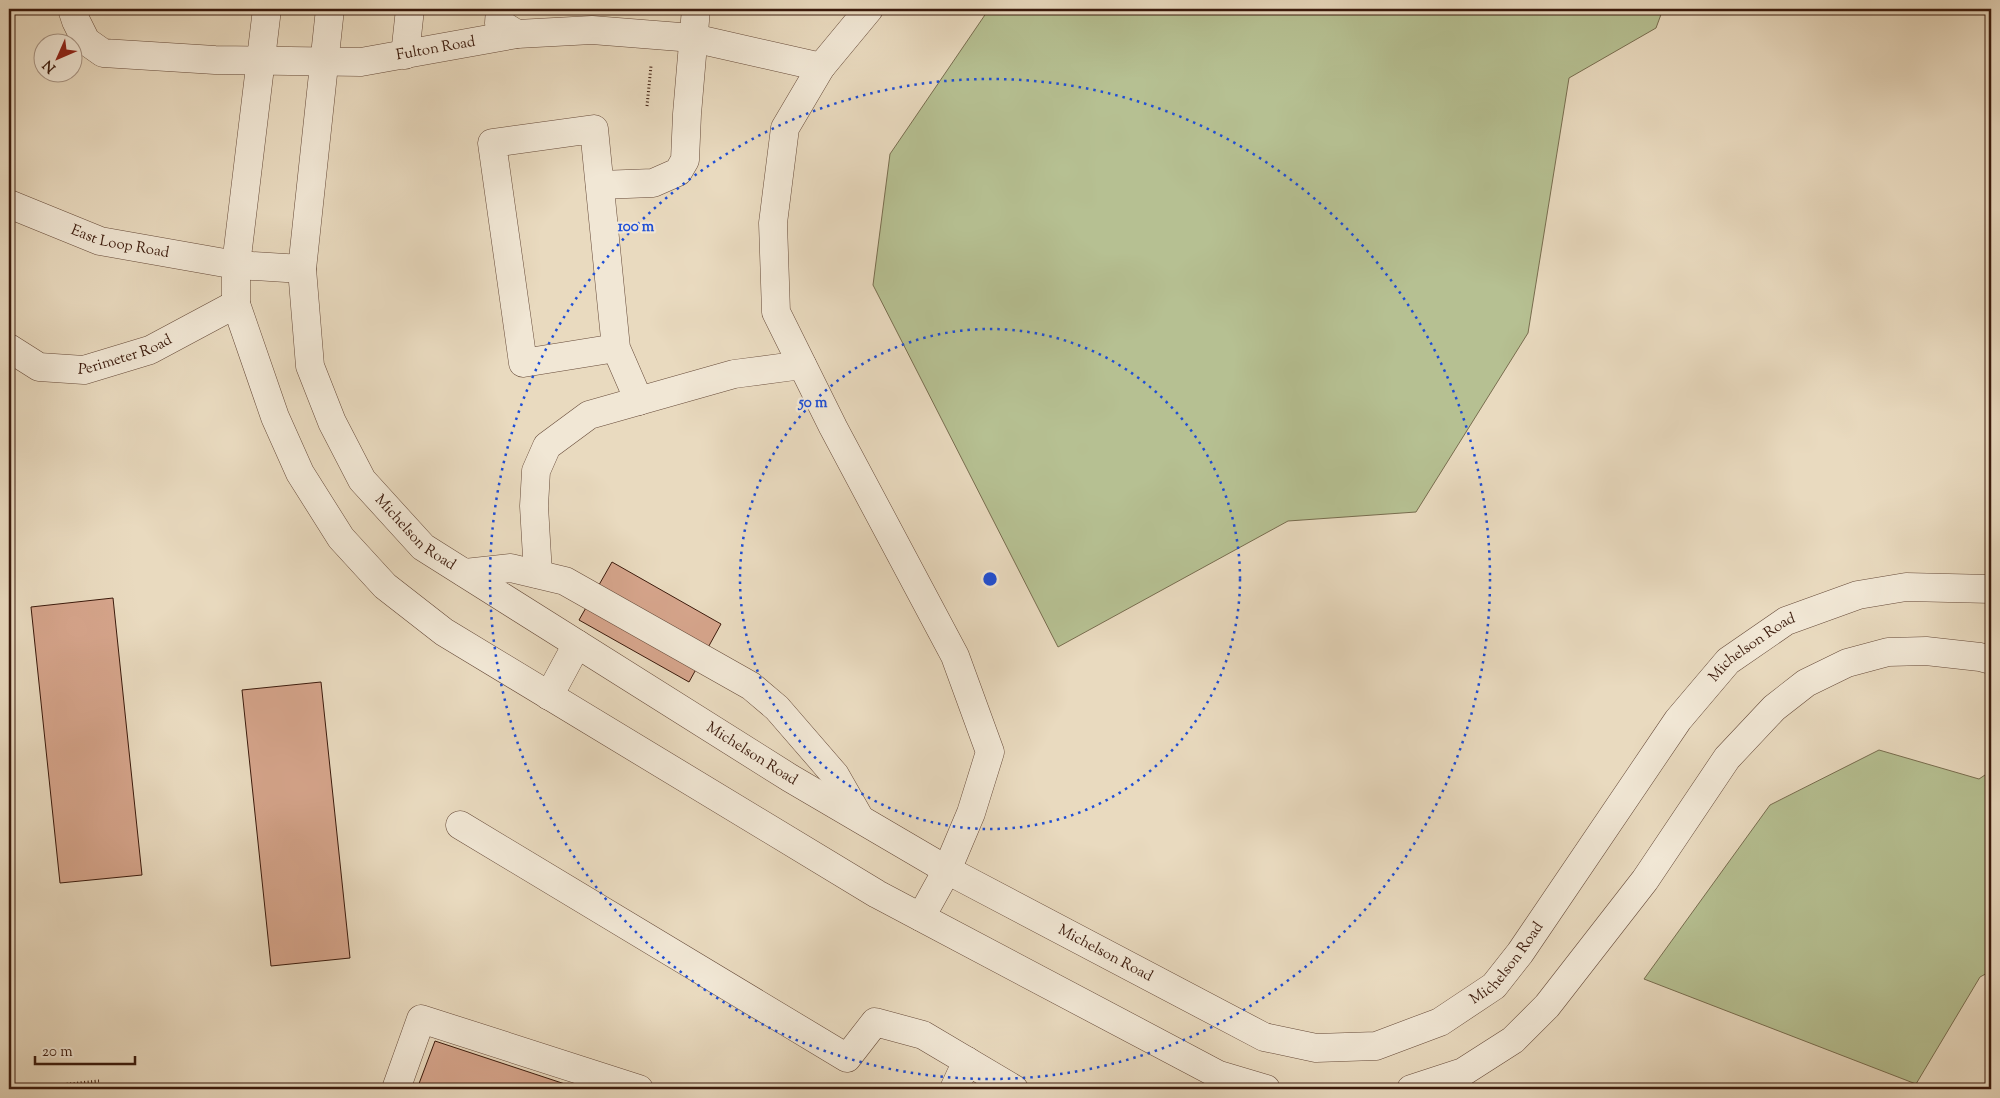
<svg xmlns="http://www.w3.org/2000/svg" width="2000" height="1098" font-family="'Sorts Mill Goudy',serif">
  <style>
    .green { fill: #b6c092; stroke: #786d4f }
    .building { fill: #d6a58c; stroke: #3b1a0c }
    .lines { fill: none; stroke-linecap: round; stroke-linejoin: round }
    .minor-casing { stroke: #664a39; stroke-width: 29 }
    .path { stroke: #3b1a0c; stroke-width: 3; stroke-dasharray: 1 2.5; stroke-linecap: butt }
    .minor { stroke: #f1e7d5; stroke-width: 28 }
    .ring { fill: none; stroke: #1d4ed8; stroke-width: 2.5; stroke-dasharray: 2.5 5 }
    .labels { text-anchor: middle; dominant-baseline: central; stroke-width: 4.5; stroke-linejoin: round; paint-order: stroke }
    .street-label { font-size: 15px; fill: #3b1a0c; stroke: #f1e7d5 }
    .centre { fill: #1d4ed8; stroke: #f1e7d5; stroke-width: 2.5 }
    .ring-label { font-size: 15px; text-anchor: middle; font-weight: bold; fill: #1d4ed8; stroke: #f1e7d5; stroke-width: 4.5; stroke-linejoin: round; paint-order: stroke }
  </style>
  <rect width="100%" height="100%" fill="#e9dabf"/>
  <filter id="stains"><feTurbulence type="fractalNoise" baseFrequency=".004" numOctaves="4"/><feColorMatrix values="0 0 0 0 .2 0 0 0 0 .09 0 0 0 0 .02 0 0 0 .5 -.17"/></filter>
  <radialGradient id="worn" r=".72"><stop offset=".6" stop-color="#630" stop-opacity="0"/><stop offset="1" stop-color="#630" stop-opacity=".3"/></radialGradient>
  <g class="green">
    <polygon points="989,9 1663,9 1656,28 1569,78 1528,333 1416,512 1288,521 1058,647 873,285 890,154"/>
    <polygon points="1879,750 1979,779 1991,771 1991,971 1980,977 1916,1084 1644,979 1770,805"/>
  </g>
  <g class="building">
    <polygon points="612,562 721,624 689,682 579,620"/>
    <polygon points="113,598 142,875 60,883 31,607"/>
    <polygon points="321,682 350,958 271,966 242,690"/>
    <polygon points="435,1041 580,1089 417,1089"/>
  </g>
  <g class="lines">
    <defs>
      <g id="minor">
        <path id="s1" d="M 72,9 L 76,21 L 86,41 L 103,53 L 215,60 L 361,62 L 517,34 L 592,30 L 693,38 L 821,67"/>
        <polyline points="267,9 236,265 236,304 275,417 300,473 341,538 385,586 444,632 877,894 1219,1075 1266,1089"/>
        <polyline points="500,9 499,23 517,34"/>
        <polyline points="869,9 821,67 785,128 773,223 776,312 833,427 955,656 990,752 971,813 947,870 921,917"/>
        <polyline points="405,55 410,9"/>
        <polyline points="600,185 653,183 678,172 685,160 687,114 696,9"/>
        <path id="s2" d="M 9,204 L 100,241 L 236,265 L 302,269 L 330,9"/>
        <path id="s3" d="M 302,269 L 310,366 L 332,422 L 362,480 L 423,547 L 790,778 L 947,870 L 1264,1037 L 1316,1048 L 1376,1046 L 1440,1022 L 1494,986 L 1520,953 L 1678,720 L 1728,661 L 1786,621 L 1858,595 L 1906,587 L 1991,589"/>
        <path id="s4" d="M 9,348 L 39,367 L 84,370 L 150,350 L 236,304"/>
        <polyline points="616,348 523,363 492,143 594,129 616,348 639,401"/>
        <polyline points="465,573 511,568 565,581 751,686 777,708 835,775 859,817"/>
        <polyline points="538,574 534,506 536,471 547,446 589,415 734,374 802,365"/>
        <polyline points="549,696 577,644"/>
        <polyline points="460,825 847,1058 875,1022 923,1035 1014,1089"/>
        <polyline points="396,1089 421,1019 639,1089"/>
        <polyline points="954,1089 967,1061"/>
        <polyline points="1411,1089 1463,1072 1513,1040 1547,1006 1645,880 1727,758 1774,708 1806,683 1847,663 1888,652 1926,651 1980,657 1991,660"/>
      </g>
    </defs>
    <use href="#minor" class="minor-casing"/>
    <g class="path">
      <polyline points="808,9 811,9"/>
      <polyline points="647,106 651,66"/>
      <polyline points="18,1089 99,1081"/>
    </g>
    <use href="#minor" class="minor"/>
  </g>
  <g class="ring">
    <circle cx="990" cy="579" r="250"/>
    <circle cx="990" cy="579" r="500"/>
  </g>
  <g class="labels">
    <g class="street-label">
      <text stroke="none"><textPath href="#s1" startOffset="390">Fulton Road</textPath></text>
      <text stroke="none"><textPath href="#s2" startOffset="118">East Loop Road</textPath></text>
      <text stroke="none"><textPath href="#s4" startOffset="124">Perimeter Road</textPath></text>
      <text stroke="none"><textPath href="#s3" startOffset="298">Michelson Road</textPath></text>
      <text stroke="none"><textPath href="#s3" startOffset="1962">Michelson Road</textPath></text>
      <text stroke="none"><textPath href="#s3" startOffset="702">Michelson Road</textPath></text>
      <text stroke="none"><textPath href="#s3" startOffset="1108">Michelson Road</textPath></text>
      <text stroke="none"><textPath href="#s3" startOffset="1559">Michelson Road</textPath></text>
    </g>
  </g>
  <circle cx="990" cy="579" r="8" class="centre"/>
  <g class="ring-label">
    <text x="636" y="231">100 m</text>
    <text x="813" y="407">50 m</text>
  </g>
  <rect width="2000" height="1098" fill="none" stroke="#e9dabf" stroke-width="30"/>
  <rect x="10" y="10" width="1980" height="1078" fill="none" stroke="#3b1a0c" stroke-width="2.5"/>
  <rect x="15" y="15" width="1970" height="1068" fill="none" stroke="#3b1a0c"/>
  <g transform="translate(58 58) rotate(225)"><circle r="24" fill="#f1e7d5" stroke="#a89585"/>
  <path d="M0-4L9 19L0 12L-9 19Z" fill="#8f2418"/>
  <text y="-8" font-size="14" font-weight="bold" text-anchor="middle" fill="#3b1a0c">N</text>
  </g>
  <path d="M35 1056v8h100v-8" fill="none" stroke="#3b1a0c" stroke-width="2.5"/>
  <text x="42" y="1056" font-size="15" fill="#3b1a0c" stroke="#f1e7d5" stroke-width="4" paint-order="stroke">20 m</text>
  <rect width="100%" height="100%" filter="url(#stains)"/>
  <rect width="100%" height="100%" fill="url(#worn)"/>
</svg>
